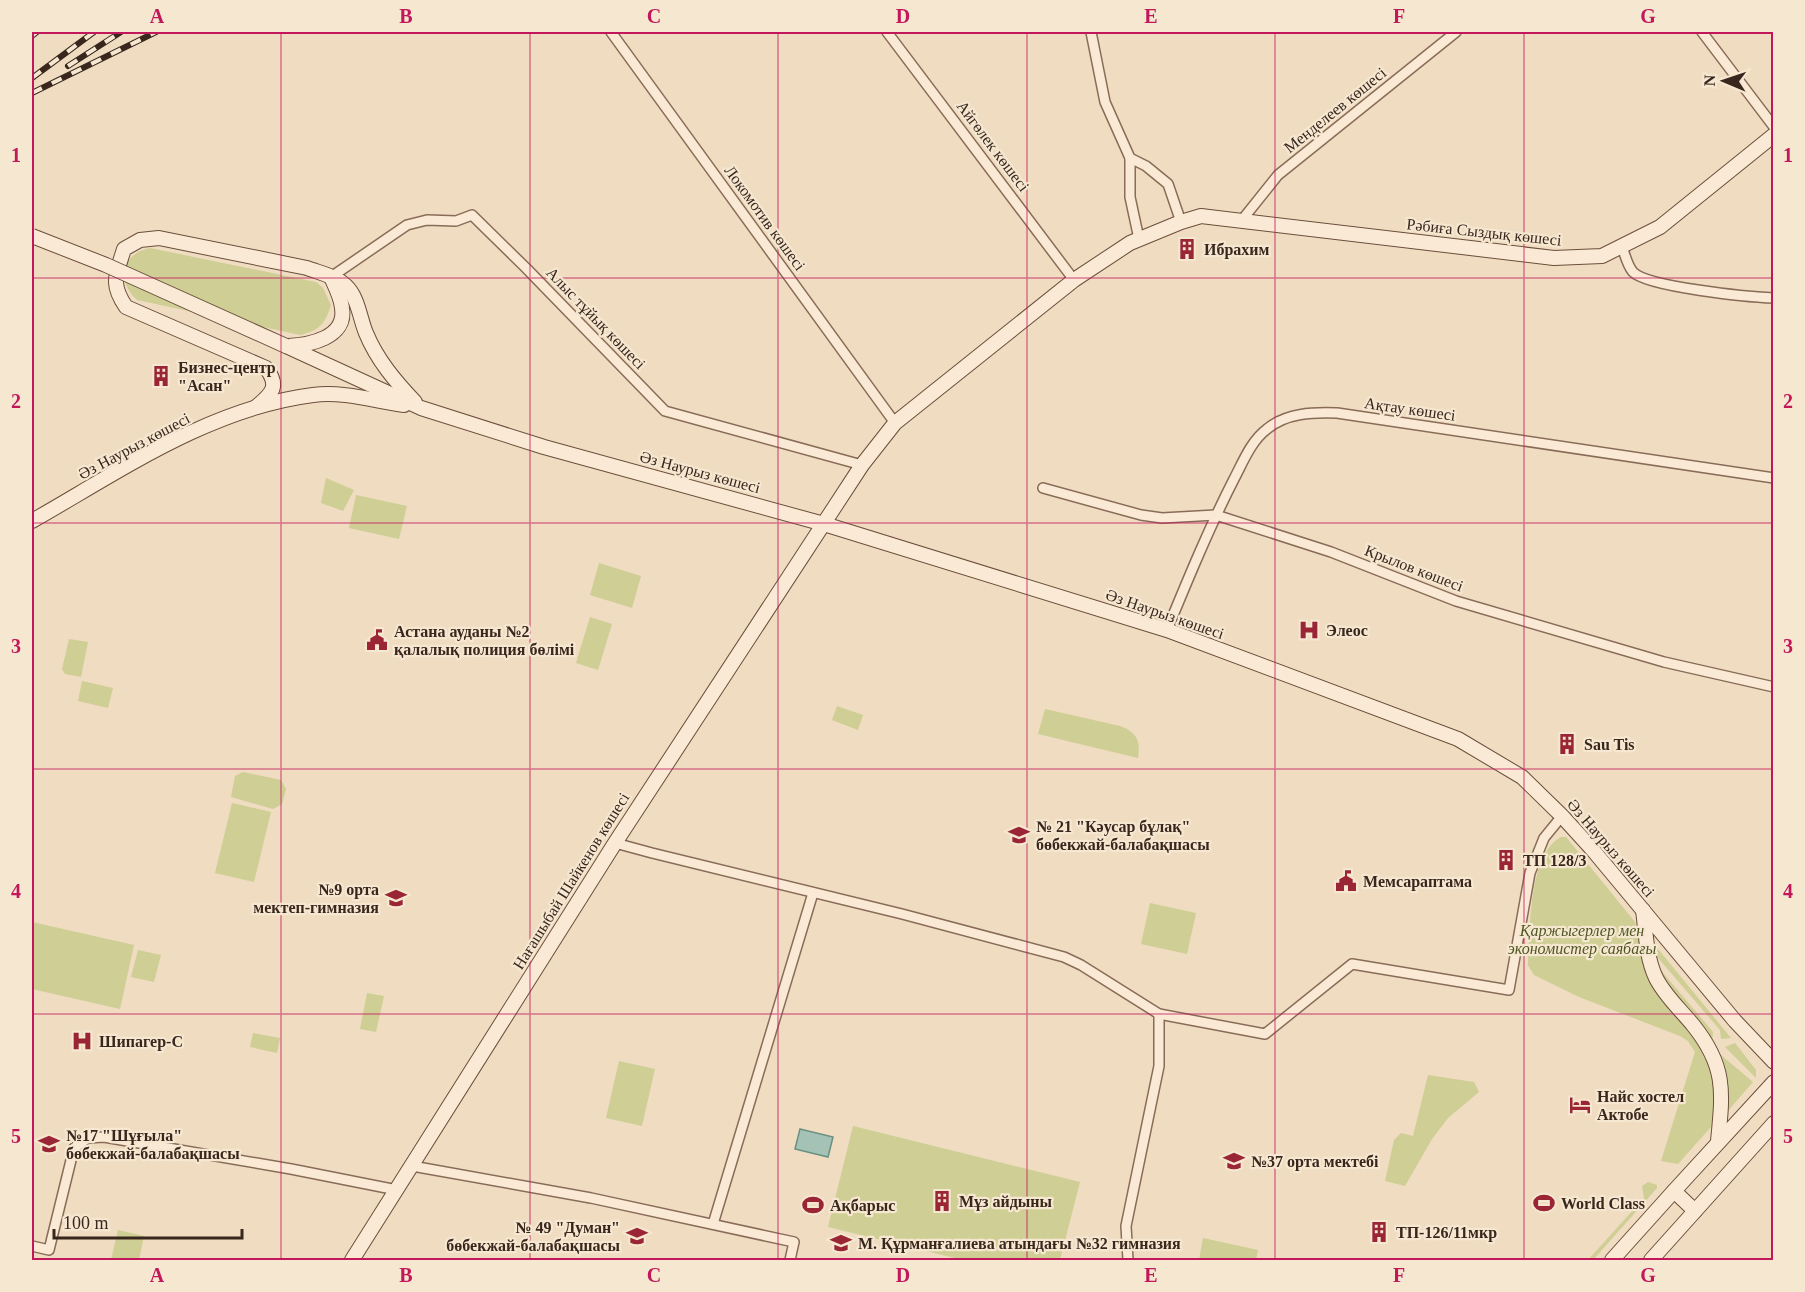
<svg xmlns="http://www.w3.org/2000/svg" width="1805" height="1292" font-family="'Times New Roman',serif">
  <style>
    .green { fill: #cece95 }
    .water { fill: #a4c2b5; stroke: #6b9082; stroke-width: 1.5 }
    .lines { fill: none; stroke-linecap: round; stroke-linejoin: round }
    .street-casing { stroke: #896c58; stroke-width: 12 }
    .secondary-casing { stroke: #6b4e3b; stroke-width: 16 }
    .street { stroke: #faead5; stroke-width: 9 }
    .secondary { stroke: #faead5; stroke-width: 14 }
    .rail-casing { stroke: #39271d; stroke-width: 6 }
    .rail { stroke: #f6e7d1; stroke-width: 4; stroke-dasharray: 11; stroke-linecap: butt }
    .secondary-bridge-casing { stroke: #6b4e3b; stroke-width: 16; stroke-linecap: butt }
    .secondary-bridge { stroke: #faead5; stroke-width: 14 }
    .grid { fill: none; stroke: #c2185b; stroke-width: 1.5; stroke-opacity: 0.55 }
    .labels { text-anchor: middle; dominant-baseline: central; stroke-width: 4.5; stroke-linejoin: round; paint-order: stroke }
    .street-label { font-size: 16px; fill: #39271d; stroke: #f6e7d1 }
    .poi-label { font-size: 16px; font-weight: bold; fill: #39271d; stroke: #f6e7d1; text-anchor: start }
    .park-label { font-size: 16px; font-style: italic; fill: #4f5623; stroke: #f6e7d1 }
    .neatline { fill: none; stroke: #c2185b; stroke-width: 2 }
    .grid-label { font-size: 20px; text-anchor: middle; font-weight: bold; fill: #c2185b }
  </style>
  <rect width="100%" height="100%" fill="#efdcc1"/>
  <g class="green">
    <path d="M 150,248 L 316,282 L 323,288 L 331,305 C 325,324 320,330 300,335 L 137,300 C 116,282 122,253 150,248 Z"/>
    <polygon points="326,478 354,490 343,511 321,503"/>
    <polygon points="356,495 407,506 399,539 349,528"/>
    <polygon points="599,563 641,576 632,608 590,595"/>
    <polygon points="590,617 612,624 598,670 576,663"/>
    <polygon points="69,639 88,642 81,677 65,674 62,669"/>
    <polygon points="82,681 113,688 108,708 78,701"/>
    <polygon points="837,706 863,715 858,730 832,720"/>
    <path d="M 1045,709 L 1120,726 C 1136,732 1141,740 1138,758 L 1038,734 Z"/>
    <polygon points="243,772 281,780 286,789 282,804 273,809 231,797 235,776"/>
    <polygon points="232,803 271,812 254,882 215,873"/>
    <path d="M 1561,837 L 1566,837 L 1635,922 L 1647,972 L 1700,1042 L 1712,1067 L 1716,1108 L 1711,1127 L 1678,1164 L 1661,1161 L 1695,1052 L 1688,1041 L 1680,1036 L 1579,997 L 1534,975 L 1528,965 C 1530,933 1528,854 1561,837 Z"/>
    <polygon points="1150,903 1196,913 1187,954 1141,944"/>
    <polygon points="32,922 134,945 120,1009 32,989"/>
    <polygon points="1649,938 1731,1038 1721,1039 1720,1030 1653,952"/>
    <polygon points="138,950 161,955 154,982 131,977"/>
    <polygon points="1658,967 1713,1032 1712,1044 1665,984"/>
    <polygon points="367,993 384,996 376,1032 360,1029"/>
    <polygon points="253,1033 280,1038 277,1053 250,1047"/>
    <polygon points="1735,1043 1756,1070 1756,1078 1725,1047"/>
    <polygon points="1715,1050 1753,1082 1727,1112"/>
    <polygon points="619,1061 655,1069 642,1126 606,1118"/>
    <polygon points="1428,1075 1474,1082 1479,1092 1448,1118 1432,1139 1405,1186 1385,1181 1394,1140 1401,1133 1413,1136"/>
    <polygon points="853,1126 1080,1182 1060,1260 963,1260 828,1227"/>
    <polygon points="1648,1182 1657,1185 1657,1188 1593,1260 1588,1260 1644,1198 1642,1186"/>
    <polygon points="118,1230 144,1236 139,1260 111,1260"/>
    <polygon points="1203,1238 1258,1250 1256,1260 1199,1260"/>
  </g>
  <polygon class="water" points="800,1129 833,1137 828,1157 795,1149"/>
  <g class="lines">
    <defs>
      <g id="street">
        <polyline points="611,32 895,423"/>
        <polyline points="887,32 1074,280"/>
        <polyline points="1091,32 1105,102 1130,158 1146,166 1168,184 1181,222"/>
        <polyline points="1702,32 1774,127"/>
        <polyline points="1130,158 1130,197 1139,239"/>
        <polyline points="1242,220 1278,175 1456,32"/>
        <path d="M 1622,246 C 1625,255 1627,265 1633,272 C 1647,287 1749,297 1774,298"/>
        <polyline points="331,277 407,225 427,220 456,221 472,215 526,268 665,411 862,465"/>
        <polyline points="1043,488 1141,515 1162,518 1216,515 1331,552 1456,601 1664,662 1774,687"/>
        <path d="M 1167,630 C 1188,579 1209,528 1234,479 C 1243,462 1251,441 1267,429 C 1286,413 1313,412 1337,413 L 1774,478"/>
        <polyline points="615,843 652,853 902,914 1064,957 1081,965 1159,1014 1265,1034 1352,964 1509,990 1530,873 1544,838 1562,816"/>
        <polyline points="412,1166 591,1198 794,1242 790,1260"/>
        <polyline points="713,1224 813,893"/>
        <polyline points="32,1246 49,1250 74,1148 88,1138 104,1137 291,1169 397,1190"/>
        <polyline points="1128,1260 1126,1226 1159,1066 1159,1014"/>
      </g>
      <g id="secondary">
        <polyline points="286,346 421,408 544,447 824,524 1167,630 1458,739 1522,777 1562,816 1592,849 1735,1021 1774,1062"/>
        <path d="M 288,346 C 309,345 347,338 342,308 C 341,297 335,286 331,277"/>
        <path d="M 256,407 C 272,394 280,386 266,368 L 126,307 C 110,284 116,275 124,249 L 140,240 L 159,238 L 307,268 C 320,273 336,276 346,286 C 358,297 360,319 366,333 C 377,360 396,382 415,402"/>
        <path d="M 32,521 C 120,471 210,408 313,395 C 343,391 375,401 404,405"/>
        <path d="M 1643,910 C 1646,933 1646,957 1656,978 C 1665,996 1680,1009 1693,1025 C 1726,1066 1723,1091 1718,1141"/>
        <polyline points="1674,1191 1695,1211"/>
        <polyline points="352,1260 615,843 862,465 895,423 1074,280 1130,243 1181,222 1201,216 1554,258 1602,256 1660,227 1774,135"/>
        <polyline points="1612,1260 1674,1191 1774,1082"/>
        <polyline points="1651,1260 1774,1123"/>
      </g>
    </defs>
    <use href="#street" class="street-casing"/>
    <use href="#secondary" class="secondary-casing"/>
    <use href="#street" class="street"/>
    <use href="#secondary" class="secondary"/>
    <defs>
      <g id="rail">
        <polyline points="32,36 37,32"/>
        <polyline points="68,66 121,32"/>
        <polyline points="32,78 94,32"/>
        <polyline points="32,93 156,32"/>
      </g>
    </defs>
    <use href="#rail" class="rail-casing"/>
    <use href="#rail" class="rail"/>
    <defs>
      <polyline id="secondary-bridge" points="32,236 106,265 286,346"/>
    </defs>
    <use href="#secondary-bridge" class="secondary-bridge-casing"/>
    <use href="#secondary-bridge" class="secondary-bridge"/>
  </g>
  <path class="grid" d="M 281,32 L 281,1260M 530,32 L 530,1260M 778,32 L 778,1260M 1027,32 L 1027,1260M 1275,32 L 1275,1260M 1524,32 L 1524,1260M 32,278 L 1774,278M 32,523 L 1774,523M 32,769 L 1774,769M 32,1014 L 1774,1014"/>
  <defs>
    <symbol id="building-bare" viewBox="-9 -9 18 18"><path d="M-4-6H4V6H1V3H-1V6H-4ZM-2.5-4.3h1.7v1.8h-1.7ZM.8-4.3h1.7v1.8H.8ZM-2.5-1h1.7V.8h-1.7ZM.8-1h1.7V.8H.8Z" fill="#9a2635" stroke="#f6e7d1" stroke-width="2.5" paint-order="stroke"/></symbol>
    <symbol id="hospital-bare" viewBox="-9 -9 18 18"><path d="M-5-5h3v3.5h4V-5h3V5h-3V1.5h-4V5h-3Z" fill="#9a2635" stroke="#f6e7d1" stroke-width="2.5" paint-order="stroke"/></symbol>
    <symbol id="civic-bare" viewBox="-9 -9 18 18"><path d="M-.6-6.5H3V-4.5H.6V-3L4-1V1h2V6H-6V1h2V-1L-.6-3ZM-1.2 2.5V6h2.4V2.5Z" fill="#9a2635" stroke="#f6e7d1" stroke-width="2.5" paint-order="stroke"/></symbol>
    <symbol id="school-bare" viewBox="-9 -9 18 18"><path d="M0-5L7-2L0 1L-7-2ZM-4 1L0 2.5L4 1V4Q0 6-4 4Z" fill="#9a2635" stroke="#f6e7d1" stroke-width="2.5" paint-order="stroke"/></symbol>
    <symbol id="hotel-bare" viewBox="-9 -9 18 18"><path d="M-6-4.5h1.5V1H6V5H4.5V3h-9V5H-6ZM-4 0a1.8 1.8 0 1 1 3.6 0ZM.5 0V-2.5h3Q6-2.5 6 0Z" fill="#9a2635" stroke="#f6e7d1" stroke-width="2.5" paint-order="stroke"/></symbol>
    <symbol id="stadium-bare" viewBox="-9 -9 18 18"><path d="M0-5a6.5 5 0 1 0 0 10a6.5 5 0 1 0 0-10ZM-3.5-1.8h7v3.6h-7Z" fill="#9a2635" stroke="#f6e7d1" stroke-width="2.5" paint-order="stroke"/></symbol>
  </defs>
  <g fill-rule="evenodd">
    <use href="#building-bare" x="1172" y="234" width="30" height="30"/>
    <use href="#building-bare" x="146" y="361" width="30" height="30"/>
    <use href="#hospital-bare" x="1294" y="615" width="30" height="30"/>
    <use href="#civic-bare" x="362" y="625" width="30" height="30"/>
    <use href="#building-bare" x="1552" y="729" width="30" height="30"/>
    <use href="#school-bare" x="1004" y="820" width="30" height="30"/>
    <use href="#building-bare" x="1491" y="845" width="30" height="30"/>
    <use href="#civic-bare" x="1331" y="866" width="30" height="30"/>
    <use href="#school-bare" x="381" y="883" width="30" height="30"/>
    <use href="#hospital-bare" x="67" y="1026" width="30" height="30"/>
    <use href="#hotel-bare" x="1565" y="1090" width="30" height="30"/>
    <use href="#school-bare" x="34" y="1129" width="30" height="30"/>
    <use href="#school-bare" x="1219" y="1146" width="30" height="30"/>
    <use href="#building-bare" x="927" y="1186" width="30" height="30"/>
    <use href="#stadium-bare" x="1529" y="1188" width="30" height="30"/>
    <use href="#stadium-bare" x="798" y="1190" width="30" height="30"/>
    <use href="#building-bare" x="1364" y="1217" width="30" height="30"/>
    <use href="#school-bare" x="622" y="1221" width="30" height="30"/>
    <use href="#school-bare" x="826" y="1228" width="30" height="30"/>
  </g>
  <g class="labels">
    <g class="street-label">
      <text transform="translate(1335 110) rotate(-39)">Менделеев көшесі</text>
      <text transform="translate(993 146) rotate(53)">Айгөлек көшесі</text>
      <text transform="translate(765 218) rotate(54)">Локомотив көшесі</text>
      <text transform="translate(1484 232) rotate(6)">Рәбиға Сыздық көшесі</text>
      <text transform="translate(596 318) rotate(46)">Алыс тұйық көшесі</text>
      <text transform="translate(1410 409) rotate(8)">Ақтау көшесі</text>
      <text transform="translate(134 446) rotate(-28)">Әз Наурыз көшесі</text>
      <text transform="translate(700 472) rotate(15)">Әз Наурыз көшесі</text>
      <text transform="translate(1414 568) rotate(21)">Крылов көшесі</text>
      <text transform="translate(1165 614) rotate(19)">Әз Наурыз көшесі</text>
      <text transform="translate(1611 848) rotate(49)">Әз Наурыз көшесі</text>
      <text transform="translate(571 881) rotate(-58)">Нағашыбай Шайкенов көшесі</text>
    </g>
    <g class="poi-label">
      <text x="1204" y="249">Ибрахим</text>
      <text x="178" y="367">Бизнес-центр<tspan x="178" dy="18">"Асан"</tspan></text>
      <text x="1326" y="630">Элеос</text>
      <text x="394" y="631">Астана ауданы №2<tspan x="394" dy="18">қалалық полиция бөлімі</tspan></text>
      <text x="1584" y="744">Sau Tis</text>
      <text x="1036" y="826">№ 21 "Кәусар бұлақ"<tspan x="1036" dy="18">бөбекжай-балабақшасы</tspan></text>
      <text x="1523" y="860">ТП 128/3</text>
      <text x="1363" y="881">Мемсараптама</text>
      <text x="379" y="889" text-anchor="end">№9 орта<tspan x="379" dy="18">мектеп-гимназия</tspan></text>
      <text x="99" y="1041">Шипагер-С</text>
      <text x="1597" y="1096">Найс хостел<tspan x="1597" dy="18">Актобе</tspan></text>
      <text x="66" y="1135">№17 "Шұғыла"<tspan x="66" dy="18">бөбекжай-балабақшасы</tspan></text>
      <text x="1251" y="1161">№37 орта мектебі</text>
      <text x="959" y="1201">Мұз айдыны</text>
      <text x="1561" y="1203">World Class</text>
      <text x="830" y="1205">Ақбарыс</text>
      <text x="620" y="1227" text-anchor="end">№ 49 "Думан"<tspan x="620" dy="18">бөбекжай-балабақшасы</tspan></text>
      <text x="1396" y="1232">ТП-126/11мкр</text>
      <text x="858" y="1243">М. Құрманғалиева атындағы №32 гимназия</text>
    </g>
    <g class="park-label">
      <text x="1582" y="930">Қаржыгерлер мен<tspan x="1582" dy="18">экономистер саябағы</tspan></text>
    </g>
  </g>
  <rect width="1805" height="1292" fill="none" stroke="#f6e7d1" stroke-width="66"/>
  <g transform="translate(1724 81) rotate(272)" stroke="#f6e7d1" stroke-width="4.5" paint-order="stroke">
  <path d="M0-4.5L10 22L0 15L-10 22Z" fill="#39271d"/>
  <text y="-9" font-size="16" font-weight="bold" text-anchor="middle" fill="#39271d">N</text>
  </g>
  <path d="M54 1229v9h188v-9" fill="none" stroke="#39271d" stroke-width="3"/>
  <text x="63" y="1229" font-size="18" fill="#39271d" stroke="#f6e7d1" stroke-width="4.5" paint-order="stroke">100 m</text>
  <rect x="33" y="33" width="1739" height="1226" class="neatline"/>
  <g class="grid-label">
    <text x="157" y="23">A</text>
    <text x="406" y="23">B</text>
    <text x="654" y="23">C</text>
    <text x="903" y="23">D</text>
    <text x="1151" y="23">E</text>
    <text x="1399" y="23">F</text>
    <text x="1648" y="23">G</text>
    <text x="16" y="162">1</text>
    <text x="1788" y="162">1</text>
    <text x="16" y="408">2</text>
    <text x="1788" y="408">2</text>
    <text x="16" y="653">3</text>
    <text x="1788" y="653">3</text>
    <text x="16" y="898">4</text>
    <text x="1788" y="898">4</text>
    <text x="16" y="1143">5</text>
    <text x="1788" y="1143">5</text>
    <text x="157" y="1282">A</text>
    <text x="406" y="1282">B</text>
    <text x="654" y="1282">C</text>
    <text x="903" y="1282">D</text>
    <text x="1151" y="1282">E</text>
    <text x="1399" y="1282">F</text>
    <text x="1648" y="1282">G</text>
  </g>
</svg>
